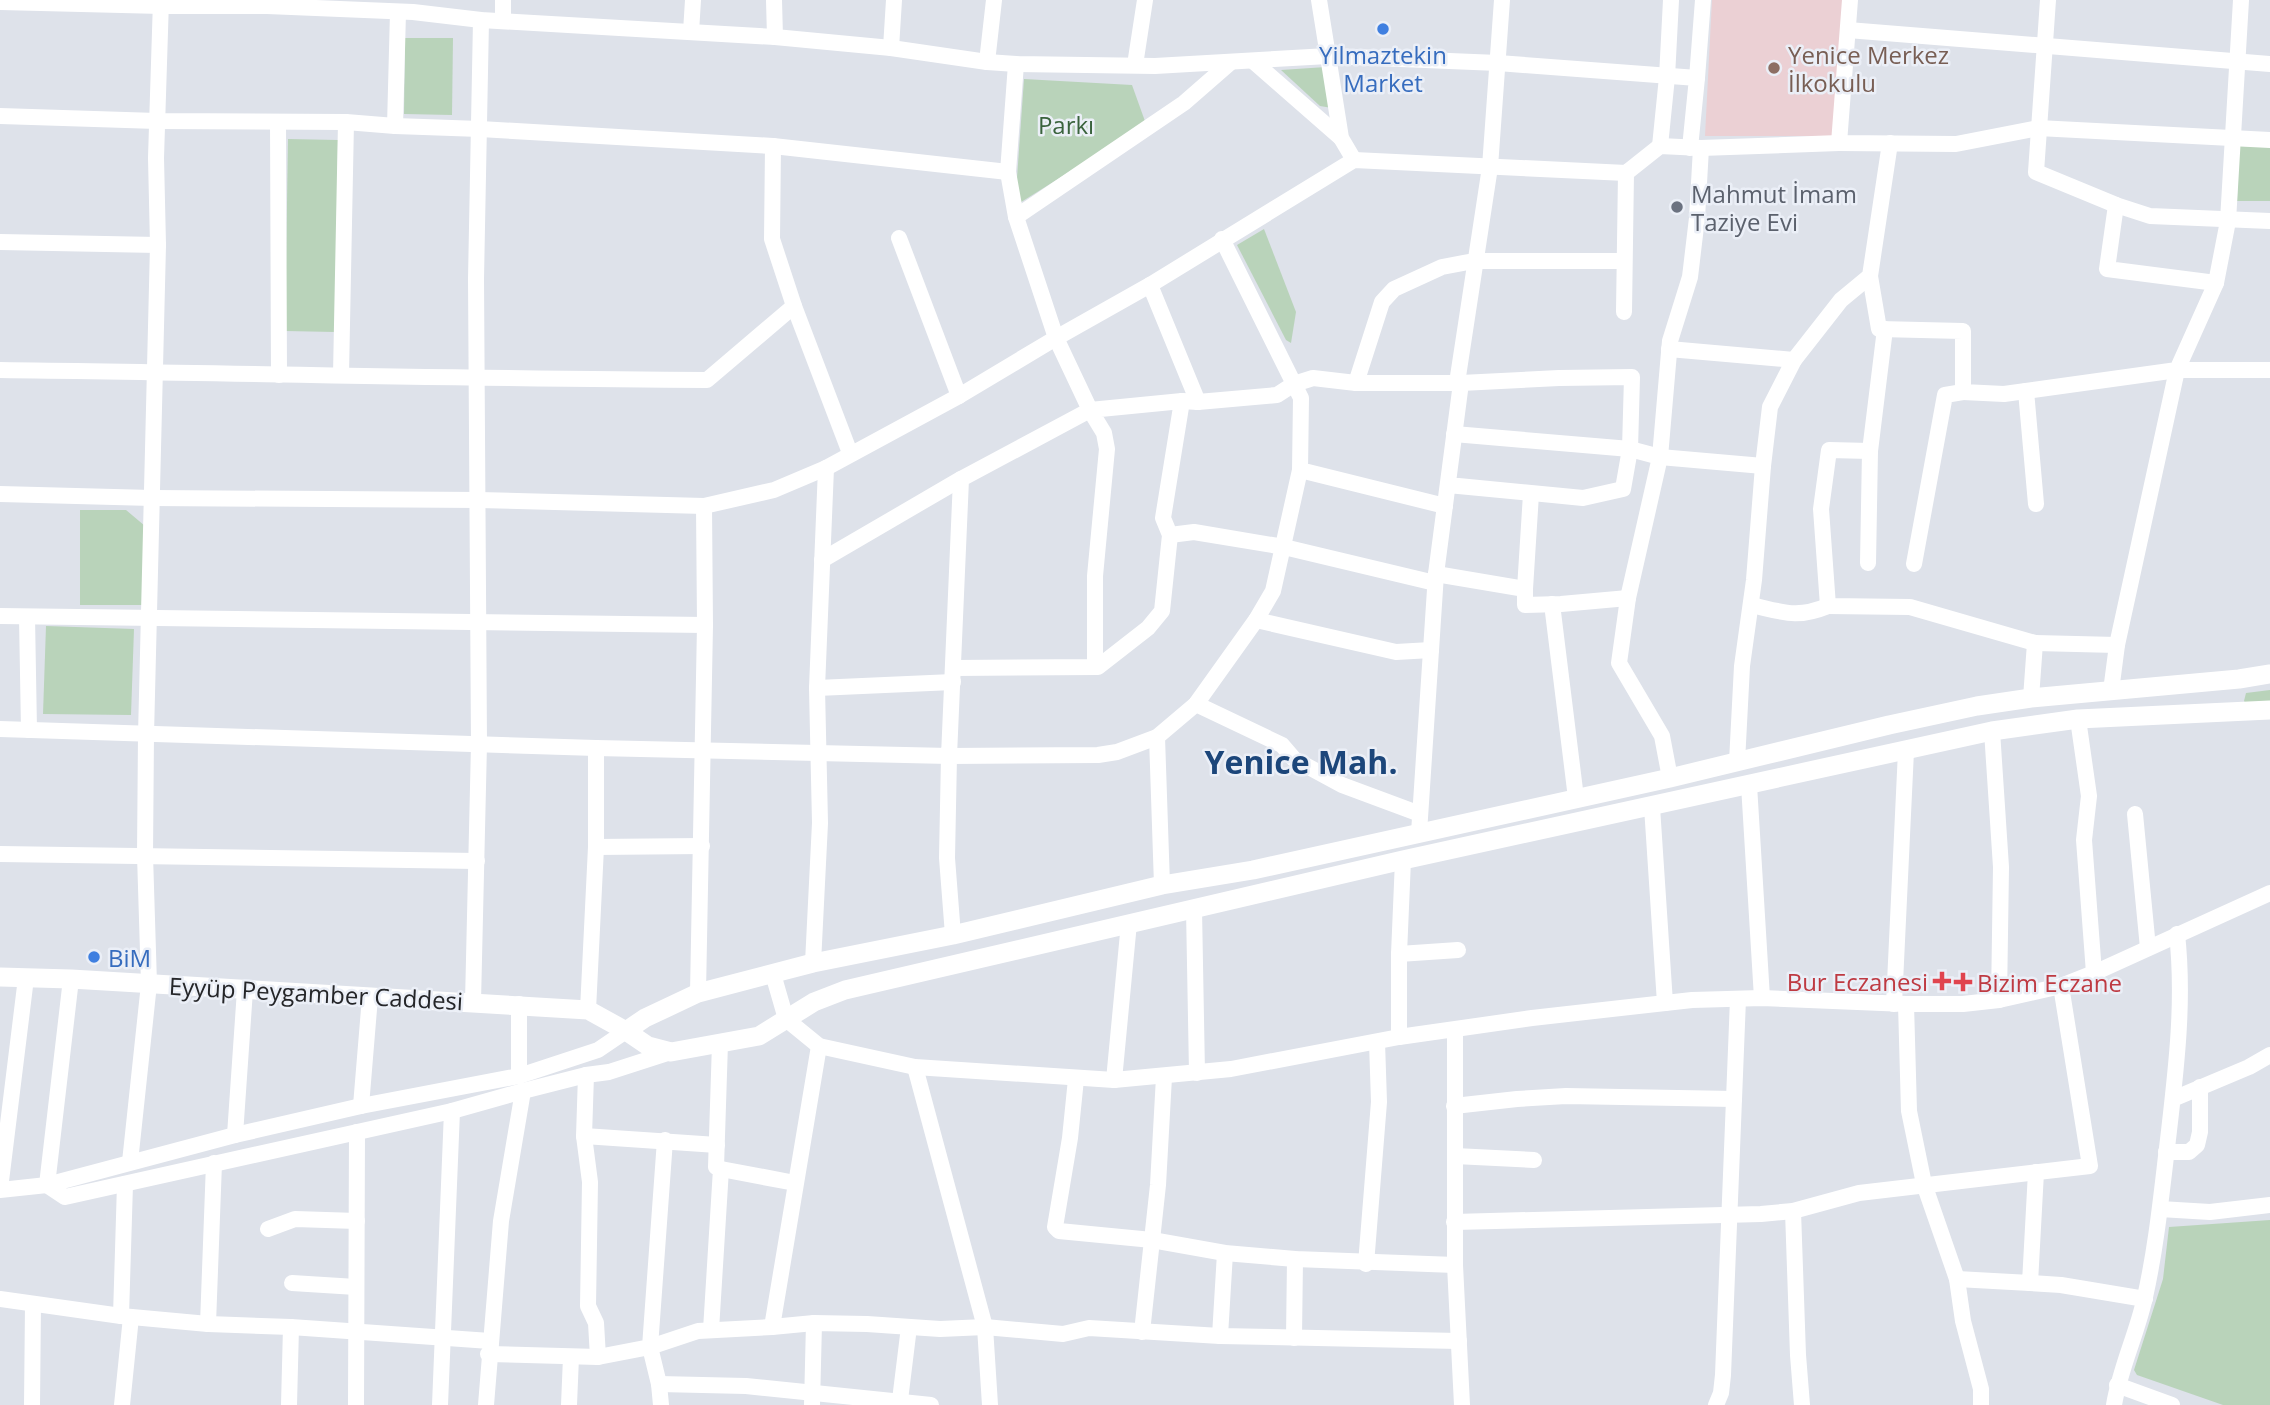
<svg xmlns="http://www.w3.org/2000/svg" width="2270" height="1405" font-family="'Open Sans',sans-serif">
  <style>
    .education { fill: #ebd0d4 }
    .green { fill: #b9d3ba }
    .lines { fill: none; stroke-linecap: round; stroke-linejoin: round }
    .minor { stroke: #fff; stroke-width: 16 }
    .major { stroke: #fff; stroke-width: 19 }
    .shop-dot { fill: #3f7fe0; stroke: #ebeff7; stroke-width: 2.5 }
    .education-dot { fill: #8d6e63; stroke: #ebeff7; stroke-width: 2.5 }
    .worship-dot { fill: #6b7280; stroke: #ebeff7; stroke-width: 2.5 }
    .health-dot { fill: #e0444e; stroke: #ebeff7; stroke-width: 2.5 }
    .labels { text-anchor: middle; dominant-baseline: central; stroke-width: 5; stroke-linejoin: round; paint-order: stroke }
    .shop-label { font-size: 24px; fill: #366cbe; stroke: #ebeff7 }
    .education-label { font-size: 24px; fill: #785e54; stroke: #ebeff7; text-anchor: start }
    .park-label { font-size: 24px; fill: #3a633d; stroke: #ebeff7 }
    .worship-label { font-size: 24px; fill: #5b616d; stroke: #ebeff7; text-anchor: start }
    .health-label { font-size: 24px; fill: #be3a42; stroke: #ebeff7; text-anchor: end }
    .street-label { font-size: 24px; fill: #252629; stroke: #ebeff7 }
    .district-label { font-size: 32px; font-weight: bold; fill: #1c467a; stroke: #ebeff7 }
  </style>
  <rect width="100%" height="100%" fill="#dee2ea"/>
  <polygon class="education" points="1712,0 1844,0 1835,136 1705,136"/>
  <g class="green">
    <polygon points="405,38 453,38 452,115 404,114"/>
    <polygon points="1326,67 1332,108 1320,106 1281,70"/>
    <polygon points="1024,79 1132,85 1146,124 1015,206"/>
    <polygon points="288,139 338,140 335,332 285,331"/>
    <polygon points="2239,146 2270,147 2270,201 2237,201"/>
    <polygon points="1264,229 1296,312 1291,343 1286,340 1237,245"/>
    <polygon points="80,510 126,510 145,526 145,605 80,605"/>
    <polygon points="46,626 134,629 131,715 43,714"/>
    <polygon points="2270,690 2270,701 2246,704 2244,701 2246,693"/>
    <polygon points="2270,1220 2270,1405 2223,1405 2137,1375 2134,1370 2163,1279 2169,1227"/>
  </g>
  <g class="lines">
    <g class="minor">
      <polyline points="774,0 775,37"/>
      <polyline points="1850,0 1839,143 1956,144 2038,128 2270,140"/>
      <polyline points="2048,0 2036,172 2116,205 2150,216 2270,221"/>
      <polyline points="0,2 162,6 267,6 413,12 481,20 775,37 891,48 987,62 1016,64 1155,66 1328,56 1319,0"/>
      <polyline points="503,21 503,0"/>
      <polyline points="1848,30 2270,64"/>
      <polyline points="691,32 693,0"/>
      <polyline points="891,48 894,0"/>
      <polyline points="1253,61 1341,138"/>
      <polyline points="987,62 994,0"/>
      <polyline points="1135,65 1145,0"/>
      <polyline points="1697,78 1703,0"/>
      <polyline points="0,116 157,121 346,122 395,126 480,129 773,146 1008,172"/>
      <polyline points="278,122 279,375"/>
      <polyline points="395,126 398,12"/>
      <polyline points="773,146 772,239 794,306 850,453"/>
      <polyline points="1660,146 1667,77 1671,0"/>
      <polyline points="1354,160 1341,138 1328,56 1498,63 1697,78 1690,148"/>
      <polyline points="2116,205 2107,269 2216,283"/>
      <polyline points="1016,217 1184,103 1231,62"/>
      <polyline points="899,238 959,396"/>
      <polyline points="0,242 158,245"/>
      <polyline points="1870,276 1879,329 1963,331 1963,392 2004,394 2177,370 2216,283 2228,221 2241,0"/>
      <polyline points="1624,312 1626,173"/>
      <polyline points="1885,329 1870,451 1829,450 1821,509 1828,606 1910,607 2035,643 2031,698"/>
      <polyline points="1669,349 1794,360"/>
      <path d="M 0,370 C 236,373 471,379 707,380 L 794,306"/>
      <polyline points="341,375 346,122"/>
      <polyline points="1356,383 1382,302 1394,289 1442,267 1474,261 1624,261"/>
      <polyline points="1457,383 1490,167 1502,0"/>
      <polyline points="2026,391 2036,504"/>
      <polyline points="1198,402 1277,395 1294,384 1222,239"/>
      <polyline points="1454,434 1630,449 1660,457 1763,466 1770,407 1794,360 1841,300 1870,276 1890,143"/>
      <polyline points="0,494 152,498 479,500 704,506 774,490 826,468 959,396 1056,338 1150,285 1354,160 1626,173 1660,146 1701,148 1839,143"/>
      <polyline points="1445,506 1300,470 1301,398 1294,384 1313,378 1356,383 1461,383"/>
      <polyline points="1170,535 1194,532 1284,547 1435,583"/>
      <polyline points="822,560 961,479"/>
      <polyline points="1868,563 1870,451"/>
      <polyline points="1914,564 1945,395 1963,392"/>
      <polyline points="1436,574 1525,589 1525,605 1561,604 1628,598"/>
      <polyline points="1525,589 1531,494"/>
      <polyline points="1552,604 1576,798"/>
      <path d="M 1751,605 C 1783,612 1796,619 1828,606"/>
      <polyline points="0,616 705,625"/>
      <polyline points="27,617 29,730"/>
      <polyline points="1256,620 1396,652 1431,650"/>
      <polyline points="2035,643 2117,645"/>
      <polyline points="1095,667 1095,576 1107,449 1104,433 1090,410 1182,401"/>
      <polyline points="954,668 1098,667 1148,628 1162,611 1170,535 1163,518 1182,401 1198,402 1150,285"/>
      <polyline points="817,688 953,682"/>
      <polyline points="2111,691 2117,645 2177,370 2270,370"/>
      <polyline points="1196,704 1282,745 1294,759 1342,785 1420,814"/>
      <polyline points="2078,719 2089,796 2084,840 2094,973"/>
      <polyline points="0,729 596,748 949,756 961,479 1090,410 1056,338 1016,217 1008,172 1016,64"/>
      <polyline points="1992,731 2001,867 1999,1000"/>
      <polyline points="1157,737 1162,885"/>
      <polyline points="1737,762 1742,666 1754,580 1763,466"/>
      <polyline points="1670,778 1662,736 1619,663 1628,598 1660,457 1670,341 1690,277 1697,218 1701,148"/>
      <polyline points="1749,785 1762,998"/>
      <polyline points="1652,807 1665,1003"/>
      <polyline points="2135,814 2148,948"/>
      <polyline points="1419,833 1436,574 1461,383 1559,378 1632,377 1630,449 1623,489 1583,498 1448,485"/>
      <polyline points="596,847 702,846"/>
      <polyline points="0,854 477,861"/>
      <polyline points="1194,909 1197,1073"/>
      <polyline points="953,935 947,858 949,756 1098,755 1117,752 1157,737 1196,704 1256,620 1273,591 1300,470"/>
      <polyline points="1399,954 1458,950"/>
      <polyline points="813,963 820,823 817,688 826,468"/>
      <polyline points="773,974 786,1019 819,1046 915,1067 1114,1080 1231,1069 1399,1037 1532,1018 1692,1000 1762,998 1906,1004 1963,1004 1999,1000 2061,986 2094,973 2270,893"/>
      <polyline points="698,993 705,625 704,506"/>
      <polyline points="473,1002 479,744 476,279 481,20"/>
      <polyline points="519,1004 519,1076"/>
      <polyline points="1894,1004 1906,751"/>
      <polyline points="1906,1004 1909,1111 1924,1184 1957,1279 1963,1321 1981,1389 1981,1405"/>
      <polyline points="588,1010 596,847 596,748"/>
      <polyline points="1455,1030 1455,1265 1462,1405"/>
      <polyline points="1399,1037 1399,954 1403,860"/>
      <polyline points="819,1046 772,1327 814,1323 867,1324 940,1329 985,1327 1063,1334 1089,1328 1220,1336 1459,1341"/>
      <polyline points="915,1067 985,1327 990,1405"/>
      <polyline points="586,1075 584,1136 590,1182 588,1306 596,1323 598,1357"/>
      <polyline points="1076,1079 1070,1138 1055,1227 1059,1231 1152,1240 1225,1253 1295,1259 1455,1265"/>
      <polyline points="1114,1080 1129,923"/>
      <polyline points="2173,1099 2249,1067 2270,1055"/>
      <polyline points="361,1106 370,997"/>
      <polyline points="1454,1106 1517,1099 1566,1096 1734,1099"/>
      <polyline points="235,1135 245,990"/>
      <polyline points="584,1136 717,1145"/>
      <polyline points="2166,1152 2189,1152 2197,1145 2200,1132 2200,1087"/>
      <polyline points="1455,1156 1534,1160"/>
      <polyline points="130,1162 149,984 145,855 146,735 158,245 156,158 161,0"/>
      <polyline points="721,1169 795,1183"/>
      <polyline points="47,1185 65,1197 452,1111 523,1091 586,1075 609,1072 671,1052"/>
      <polyline points="47,1185 71,979"/>
      <polyline points="0,1189 26,978"/>
      <polyline points="0,1190 47,1185 235,1135 361,1106 519,1076 598,1050 626,1031"/>
      <polyline points="2160,1209 2210,1212 2270,1205"/>
      <polyline points="1793,1211 1798,1355 1802,1405"/>
      <polyline points="1454,1222 1761,1214 1793,1211 1859,1193 2090,1166 2061,986"/>
      <polyline points="268,1229 295,1219 357,1221"/>
      <polyline points="1366,1264 1379,1102 1377,1042"/>
      <polyline points="1957,1279 2030,1283 2036,1172"/>
      <polyline points="292,1283 356,1287"/>
      <polyline points="2030,1283 2061,1285 2145,1299"/>
      <polyline points="0,1299 121,1316 208,1324 291,1327 490,1341"/>
      <polyline points="121,1316 125,1184"/>
      <polyline points="208,1324 214,1163"/>
      <polyline points="711,1330 721,1169 716,1167 720,1043"/>
      <polyline points="1142,1332 1158,1185 1164,1077"/>
      <polyline points="1220,1336 1225,1253"/>
      <polyline points="1294,1338 1295,1259"/>
      <polyline points="488,1354 598,1357 650,1347 665,1140"/>
      <polyline points="659,1384 746,1386 931,1405"/>
      <polyline points="2117,1385 2172,1405"/>
      <polyline points="900,1400 909,1327"/>
      <polyline points="32,1405 33,1304"/>
      <polyline points="122,1405 131,1317"/>
      <polyline points="289,1405 291,1327"/>
      <polyline points="356,1405 357,1132"/>
      <polyline points="440,1405 452,1111"/>
      <polyline points="486,1405 501,1221 523,1091"/>
      <polyline points="569,1405 571,1357"/>
      <polyline points="661,1405 659,1384 650,1347 698,1331 772,1327"/>
      <polyline points="812,1405 814,1323"/>
      <polyline points="1716,1405 1721,1393 1723,1375 1738,999"/>
      <path d="M 2114,1405 C 2120,1368 2137,1334 2145,1297 C 2156,1248 2161,1198 2167,1148 C 2175,1078 2185,1005 2177,934"/>
    </g>
    <g class="major">
      <polyline points="0,977 71,979 588,1010 626,1031 648,1046 671,1052 759,1036 814,1002 845,990 1403,860 1992,731 2078,719 2270,710"/>
      <polyline points="626,1031 645,1018 698,993 813,963 953,935 1162,885 1253,870 1670,778 1889,725 1977,706 2031,698 2239,679 2270,674"/>
    </g>
  </g>
  <g class="shop-dot">
    <circle cx="1383" cy="29" r="7"/>
    <circle cx="94" cy="957" r="7"/>
  </g>
  <circle class="education-dot" cx="1774" cy="68" r="7"/>
  <circle class="worship-dot" cx="1677" cy="207" r="7"/>
  <g class="health-dot">
    <path d="M1938.5 970.5h7v7h7v7h-7v7h-7v-7h-7v-7h7z"/>
    <path d="M1959.5 971.5h7v7h7v7h-7v7h-7v-7h-7v-7h7z"/>
  </g>
  <g class="labels">
    <g class="shop-label">
      <text x="1383" y="54">Yilmaztekin<tspan x="1383" dy="28">Market</tspan></text>
      <text x="108" y="957" text-anchor="start">BiM</text>
    </g>
    <g class="education-label">
      <text x="1788" y="54">Yenice Merkez<tspan x="1788" dy="28">İlkokulu</tspan></text>
    </g>
    <g class="park-label">
      <text x="1066" y="124">Parkı</text>
    </g>
    <g class="worship-label">
      <text x="1691" y="193">Mahmut İmam<tspan x="1691" dy="28">Taziye Evi</tspan></text>
    </g>
    <g class="health-label">
      <text x="1928" y="981">Bur Eczanesi</text>
      <text x="1977" y="982" text-anchor="start">Bizim Eczane</text>
    </g>
    <g class="street-label">
      <text transform="translate(316 993) rotate(3)">Eyyüp Peygamber Caddesi</text>
    </g>
    <g class="district-label">
      <text x="1301" y="761">Yenice Mah.</text>
    </g>
  </g>
</svg>
